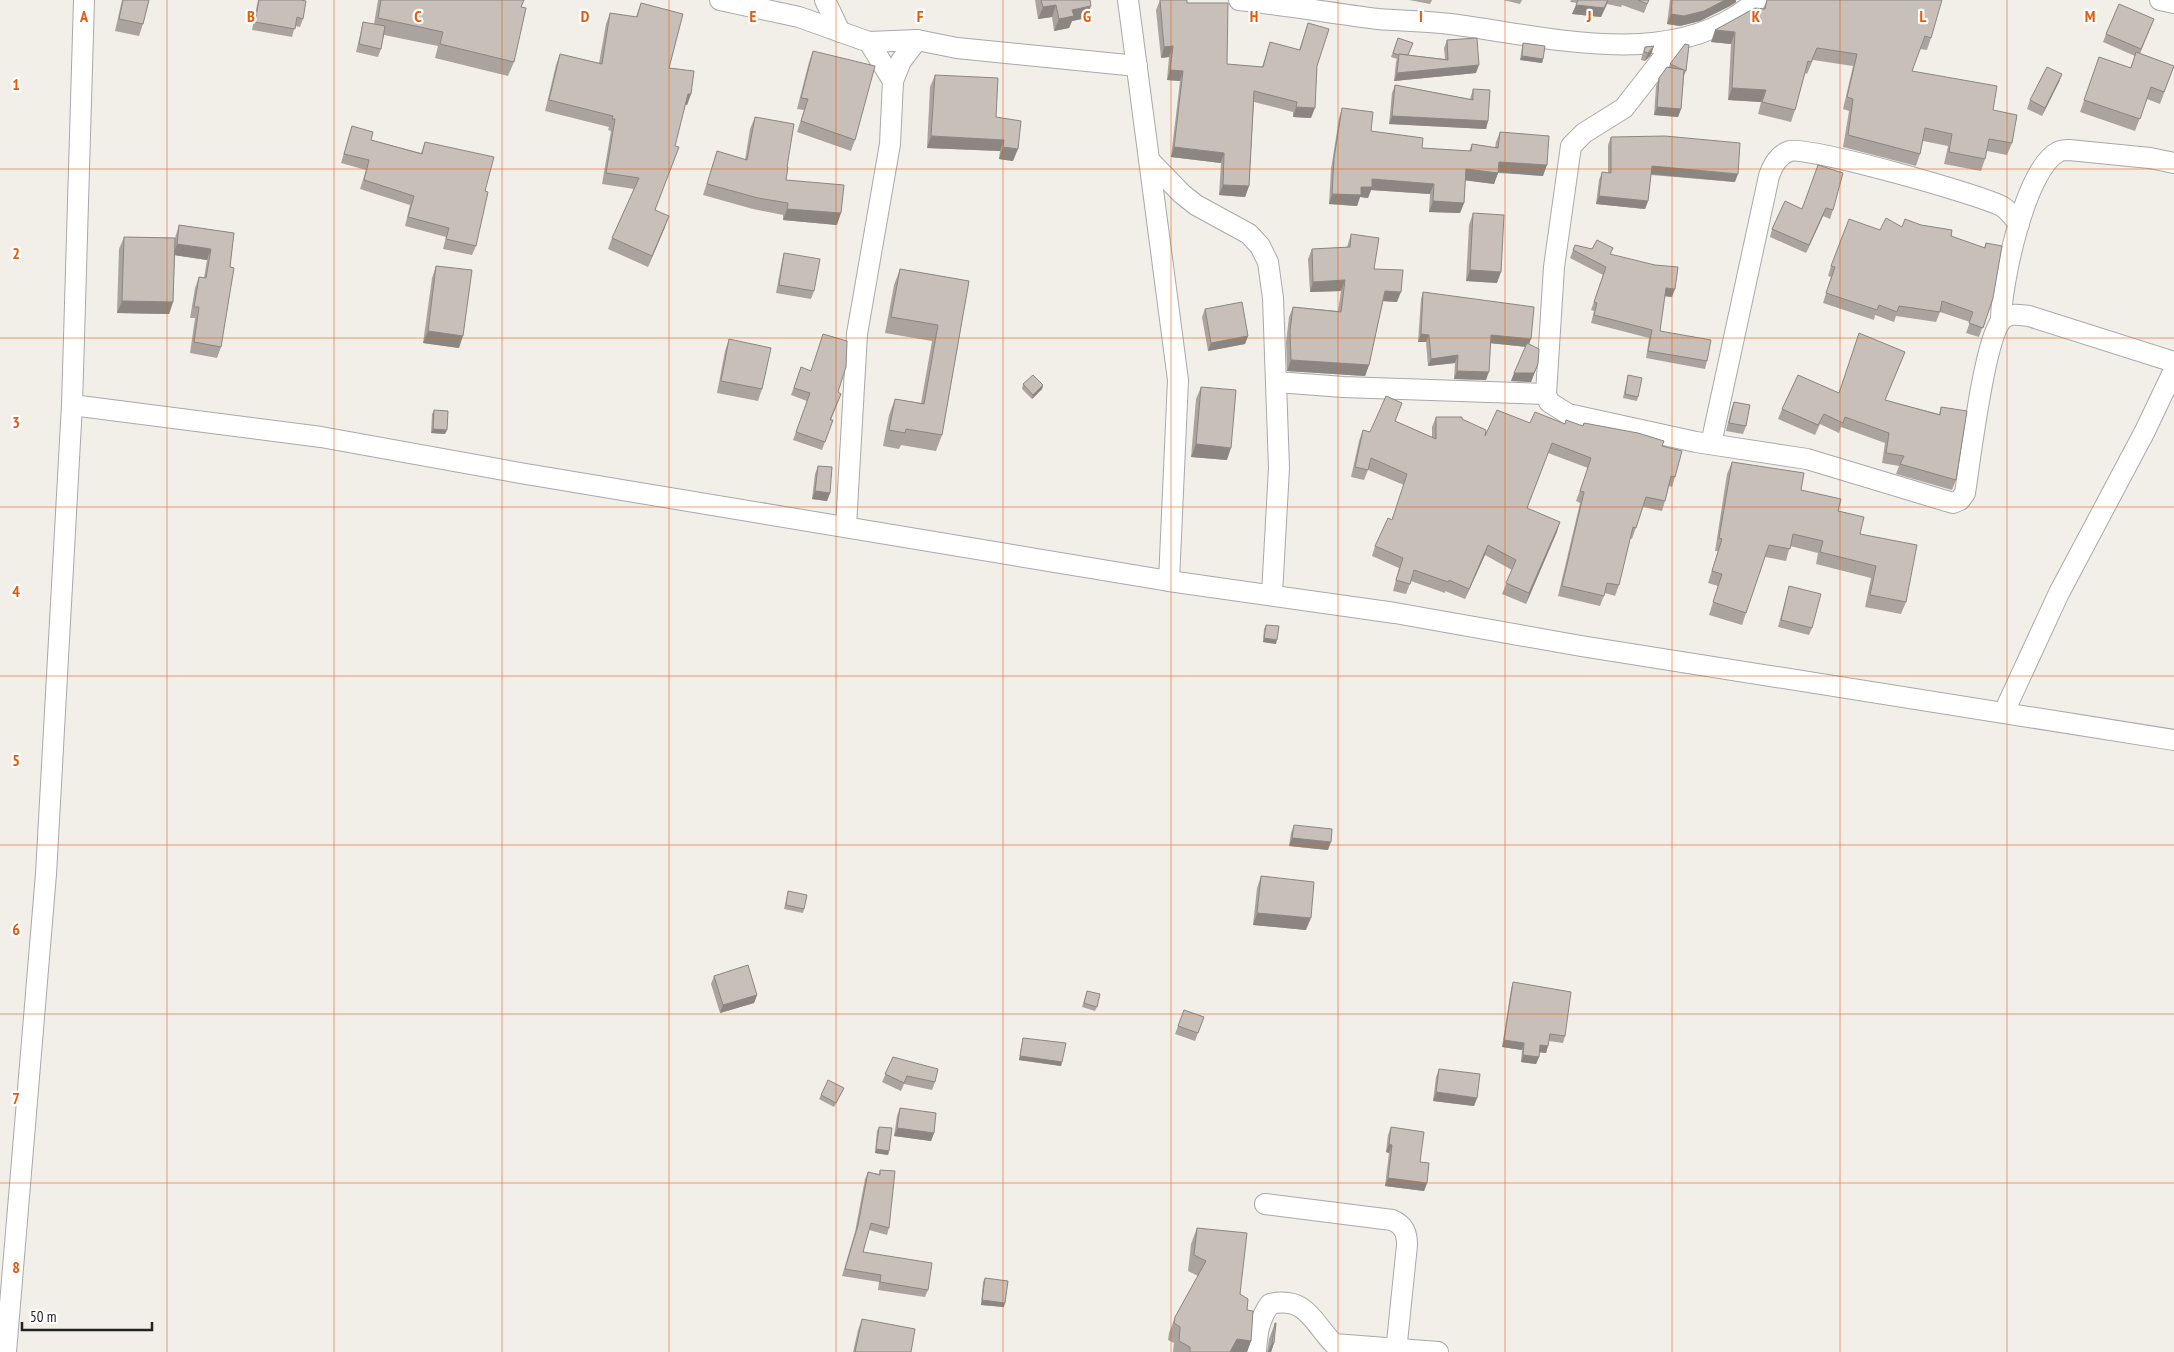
<svg xmlns="http://www.w3.org/2000/svg" width="2174" height="1352" font-family="'PT Sans Narrow',sans-serif">
  <style>
    .lines { fill: none; stroke-linecap: round; stroke-linejoin: round }
    .minor-casing { stroke: #a9a9a9; stroke-width: 22 }
    .minor { stroke: #fff; stroke-width: 20 }
    .wall { fill: #aba49e }
    .shaded-wall { fill: #8b8681 }
    .building { fill: #c7bfb8; stroke: #8b8681 }
    .grid { fill: none; stroke: #e8590c; stroke-width: 1; stroke-opacity: 0.55 }
    .grid-label { font-size: 16px; text-anchor: middle; font-weight: bold; fill: #e8590c; stroke: #fff; stroke-width: 4.5; stroke-linejoin: round; paint-order: stroke }
  </style>
  <rect width="100%" height="100%" fill="#f2efe9"/>
  <g class="lines">
    <defs>
      <g id="minor">
        <polyline points="720,0 799,17 869,42 917,40 957,48 1137,66"/>
        <polyline points="825,0 840,32"/>
        <polyline points="1128,0 1178,380 1169,581"/>
        <path d="M 1239,0 C 1285,5 1331,13 1378,19 C 1402,21 1426,21 1450,24 C 1539,35 1655,68 1736,16 C 1743,11 1751,6 1757,0"/>
        <polyline points="2160,0 2174,3"/>
        <path d="M 1677,40 L 1624,108 L 1584,133 L 1571,146 L 1554,267 L 1546,394 L 1549,402 L 1568,414 L 1696,442 L 1807,459 L 1953,503 L 1960,500 L 1965,493 C 1970,461 1984,342 2001,321 C 2008,312 2019,315 2029,316 L 2174,362"/>
        <polyline points="869,42 893,81"/>
        <polyline points="1149,160 1182,194 1196,205 1249,234 1260,246 1268,262 1273,298 1279,468 1272,594"/>
        <path d="M 2001,320 C 2001,285 2025,169 2058,152 C 2061,150 2065,150 2069,150 L 2150,158 L 2174,163"/>
        <polyline points="1277,382 1343,387 1546,394"/>
        <polyline points="72,405 321,437 520,473 1169,581 1395,613 1581,646 2174,740"/>
        <path d="M 1711,444 L 1769,176 C 1773,165 1778,155 1790,151 C 1804,145 1986,196 2003,207 C 2009,211 2014,218 2019,224"/>
        <polyline points="846,526 857,334 890,144 893,81 901,61 917,40"/>
        <polyline points="2004,712 2059,593 2145,431 2174,370"/>
        <path d="M 1265,1204 L 1392,1220 C 1404,1225 1407,1233 1407,1245 L 1396,1352"/>
        <polyline points="6,1352 46,874 72,405 84,0"/>
        <path d="M 1256,1352 C 1257,1334 1259,1319 1270,1304 C 1307,1296 1313,1323 1334,1344 L 1438,1352"/>
      </g>
    </defs>
    <use href="#minor" class="minor-casing"/>
    <use href="#minor" class="minor"/>
  </g>
  <g class="wall">
    <polygon points="122,0 149,0 143,24 139,36 115,31"/>
    <polygon points="258,0 301,0 303,19 300,27 295,26 292,37 252,30"/>
    <polygon points="378,0 524,0 521,7 514,62 508,76 435,58 438,46 384,35 381,49 378,57 356,52 361,31 363,22 374,24"/>
    <polygon points="1035,0 1090,0 1087,18 1072,21 1069,28 1054,31 1052,17 1038,19"/>
    <polygon points="1160,0 1187,3 1227,64 1262,67 1270,42 1299,50 1308,23 1317,66 1311,118 1293,117 1293,112 1254,102 1249,186 1245,197 1219,195 1221,163 1171,157 1180,81 1167,80 1169,57 1161,58 1156,10"/>
    <polygon points="1409,0 1432,0 1430,4"/>
    <polygon points="1503,0 1522,0 1520,4"/>
    <polygon points="1571,0 1649,0 1644,13 1622,5 1621,7 1607,4 1601,17 1572,14 1577,3 1570,2"/>
    <polygon points="1670,0 1736,0 1736,2 1730,6 1700,21 1680,26 1667,24"/>
    <polygon points="1767,0 1931,38 1927,50 1920,49 1912,71 1993,110 2012,143 2007,155 1987,151 1985,159 1981,171 1944,164 1948,146 1923,141 1920,154 1916,166 1843,147 1849,111 1843,109 1853,66 1813,60 1807,74 1805,73 1795,110 1791,122 1758,114 1761,102 1728,100 1731,44 1711,42 1763,9"/>
    <polygon points="641,3 669,68 691,94 687,105 685,105 655,210 665,227 648,267 608,249 612,238 634,189 602,184 611,131 608,130 609,127 545,111 556,65 560,54 599,63 606,24 610,13 636,17"/>
    <polygon points="2154,19 2140,54 2174,66 2160,104 2147,99 2135,131 2080,112 2099,57 2130,68 2135,56 2103,42 2106,34"/>
    <polygon points="1398,38 1408,55 1445,59 1444,48 1447,40 1476,73 1394,81 1396,62 1397,59 1391,57"/>
    <polygon points="1523,43 1543,59 1542,63 1520,60 1522,47"/>
    <polygon points="1645,47 1651,55 1645,61 1641,60 1642,55"/>
    <polygon points="813,51 855,140 851,151 797,132 804,110 797,109 809,62"/>
    <polygon points="1670,64 1686,71 1684,76 1681,109 1678,117 1654,115 1656,86 1659,78 1669,67"/>
    <polygon points="2062,74 2059,82 2042,116 2027,109 2030,100"/>
    <polygon points="935,75 996,117 1013,161 999,159 1000,151 927,148 930,87"/>
    <polygon points="1395,85 1470,99 1473,89 1488,121 1486,129 1389,124 1392,93"/>
    <polygon points="1342,108 1371,131 1422,148 1469,151 1472,144 1495,148 1496,142 1500,132 1543,176 1498,173 1494,184 1465,180 1464,203 1460,213 1429,212 1430,194 1371,190 1368,198 1360,197 1357,206 1329,204 1331,169 1339,118"/>
    <polygon points="755,117 787,167 786,180 837,225 783,220 783,215 753,209 703,195 717,151 745,160 750,129"/>
    <polygon points="352,126 371,140 421,153 425,142 485,191 476,246 472,255 443,249 446,237 405,226 410,205 360,189 366,170 341,163"/>
    <polygon points="1611,137 1735,182 1651,175 1648,201 1645,209 1596,204 1599,180 1602,172 1608,172 1608,145"/>
    <polygon points="1818,165 1833,210 1830,219 1823,216 1806,253 1770,237 1772,229 1802,209"/>
    <polygon points="1473,213 1497,283 1466,281 1469,225"/>
    <polygon points="179,225 234,233 230,267 221,347 217,358 190,353 195,318 190,318 195,288 199,277 204,278 207,260 175,255 173,302 169,314 117,313 119,249 124,237 175,238"/>
    <polygon points="1902,227 1951,236 1984,248 1986,243 1993,298 1979,337 1966,333 1970,322 1940,312 1936,322 1896,316 1894,322 1875,315 1874,320 1823,303 1831,277 1828,276 1831,266 1880,230"/>
    <polygon points="1351,234 1397,302 1383,301 1369,365 1365,376 1287,371 1286,342 1289,317 1293,307 1338,311 1341,291 1310,292 1308,259 1312,249 1347,247"/>
    <polygon points="1575,245 1610,254 1672,297 1664,296 1660,331 1707,361 1705,369 1646,358 1649,338 1591,323 1594,311 1591,310 1603,275 1570,258"/>
    <polygon points="784,253 814,291 811,299 776,293 782,261"/>
    <polygon points="436,266 459,348 423,343 432,278"/>
    <polygon points="900,269 969,281 942,435 936,451 901,445 899,449 883,446 889,415 895,399 921,403 932,341 885,333 894,285"/>
    <polygon points="1423,292 1529,344 1538,364 1531,382 1511,381 1526,347 1491,343 1486,380 1454,379 1455,363 1428,366 1426,342 1418,342 1421,299"/>
    <polygon points="1205,309 1248,336 1245,344 1208,351 1202,317"/>
    <polygon points="1859,333 1901,362 1885,400 1939,414 1941,407 1956,480 1952,490 1896,474 1899,466 1882,463 1885,443 1841,427 1839,433 1820,424 1815,435 1778,419 1782,409 1839,393"/>
    <polygon points="729,339 762,389 758,401 717,393 725,351"/>
    <polygon points="801,367 838,392 841,394 831,420 833,420 822,450 793,440 807,401 791,395"/>
    <polygon points="1628,375 1638,397 1637,401 1623,398"/>
    <polygon points="1023,384 1043,385 1042,389 1032,399 1022,389"/>
    <polygon points="1201,387 1227,460 1191,457 1196,399"/>
    <polygon points="1734,402 1746,426 1743,434 1726,431 1731,410"/>
    <polygon points="434,410 445,434 431,433 432,414"/>
    <polygon points="1398,414 1395,421 1432,437 1432,427 1436,417 1462,419 1485,436 1530,423 1565,424 1583,426 1662,446 1675,477 1672,487 1669,486 1665,501 1662,511 1643,507 1632,539 1630,538 1619,585 1615,596 1605,593 1600,606 1558,596 1580,503 1576,501 1588,468 1548,453 1527,508 1560,522 1526,604 1502,594 1512,570 1485,555 1465,599 1445,591 1445,593 1411,581 1406,594 1393,591 1399,568 1372,556 1375,546 1392,519 1404,485 1368,470 1364,480 1351,477 1359,441 1363,430 1370,432"/>
    <polygon points="1732,462 1801,490 1838,511 1860,534 1906,602 1901,614 1865,607 1871,578 1816,564 1818,553 1790,546 1786,561 1765,557 1742,625 1709,615 1718,586 1708,583 1718,551 1715,551 1727,474"/>
    <polygon points="818,466 830,493 827,501 812,499 815,474"/>
    <polygon points="1789,586 1812,628 1809,635 1778,627"/>
    <polygon points="1266,625 1276,644 1263,642 1264,629"/>
    <polygon points="1294,825 1328,850 1289,846 1291,833"/>
    <polygon points="1261,876 1306,930 1253,925 1257,888"/>
    <polygon points="788,891 804,909 803,913 784,909"/>
    <polygon points="714,976 757,995 754,1003 720,1013 711,984"/>
    <polygon points="1513,982 1565,1036 1563,1043 1549,1041 1546,1053 1539,1052 1539,1057 1536,1064 1521,1062 1522,1050 1502,1047 1511,989"/>
    <polygon points="1087,991 1097,1007 1095,1011 1082,1007"/>
    <polygon points="1184,1010 1204,1017 1195,1041 1175,1034"/>
    <polygon points="1023,1038 1062,1062 1061,1066 1019,1060 1022,1042"/>
    <polygon points="893,1057 935,1082 932,1090 904,1084 901,1091 882,1082"/>
    <polygon points="1439,1069 1477,1098 1474,1106 1433,1101 1436,1077"/>
    <polygon points="844,1088 834,1107 819,1099 821,1095"/>
    <polygon points="900,1108 934,1133 931,1141 894,1136 897,1116"/>
    <polygon points="879,1127 889,1151 888,1155 875,1153 877,1131"/>
    <polygon points="1391,1127 1427,1183 1424,1191 1385,1186 1389,1153 1386,1152 1388,1135"/>
    <polygon points="880,1170 889,1228 887,1235 869,1230 863,1252 928,1290 925,1297 878,1290 879,1282 842,1276 855,1232 865,1179 868,1172 879,1174"/>
    <polygon points="1197,1228 1240,1294 1247,1310 1251,1341 1247,1352 1173,1352 1174,1343 1168,1340 1169,1333 1175,1317 1198,1276 1188,1271 1191,1244"/>
    <polygon points="985,1278 1004,1307 981,1305 983,1282"/>
    <polygon points="862,1319 911,1352 853,1352 858,1330"/>
    <polygon points="1275,1323 1274,1343 1271,1352 1267,1352 1269,1339"/>
  </g>
  <g class="shaded-wall">
    <polygon points="1608,0 1607,4 1601,17 1572,14 1576,5"/>
    <polygon points="1725,0 1736,0 1736,2 1730,6 1700,21 1680,26 1667,24 1671,14"/>
    <polygon points="1056,5 1052,17 1038,19 1043,7"/>
    <polygon points="1091,6 1087,18 1072,21 1069,28 1054,31 1059,19 1072,10"/>
    <polygon points="1715,30 1735,32 1731,44 1711,42"/>
    <polygon points="1173,46 1169,57 1161,58 1164,47"/>
    <polygon points="1654,46 1651,55 1645,61 1648,53"/>
    <polygon points="1522,56 1543,59 1542,63 1520,60"/>
    <polygon points="1479,65 1476,73 1394,81 1397,73"/>
    <polygon points="1170,70 1183,71 1180,81 1167,80"/>
    <polygon points="2062,74 2059,82 2042,116 2045,108"/>
    <polygon points="1732,88 1766,90 1761,102 1728,100"/>
    <polygon points="688,94 691,94 687,105 684,105"/>
    <polygon points="1296,107 1315,108 1311,118 1293,117"/>
    <polygon points="1657,107 1681,109 1678,117 1654,115"/>
    <polygon points="1392,116 1488,121 1486,129 1389,124"/>
    <polygon points="931,136 1004,140 1000,151 927,148"/>
    <polygon points="1003,147 1018,149 1013,161 999,159"/>
    <polygon points="1174,147 1224,153 1221,163 1171,157"/>
    <polygon points="1499,162 1547,165 1543,176 1495,172"/>
    <polygon points="1652,166 1738,174 1735,182 1649,174"/>
    <polygon points="1466,169 1498,173 1494,184 1462,180"/>
    <polygon points="1372,179 1434,184 1430,194 1371,190 1368,198 1360,197 1357,206 1329,204 1332,194 1361,187"/>
    <polygon points="1223,185 1249,186 1245,197 1219,195"/>
    <polygon points="1599,196 1648,201 1645,209 1596,204"/>
    <polygon points="1433,201 1464,203 1460,213 1429,212"/>
    <polygon points="1826,208 1823,216 1806,253 1809,245"/>
    <polygon points="787,209 841,213 837,225 783,220"/>
    <polygon points="669,216 665,227 648,267 652,256"/>
    <polygon points="177,244 211,249 207,260 173,255"/>
    <polygon points="1470,270 1501,272 1497,283 1466,281"/>
    <polygon points="1345,280 1341,291 1310,292 1313,282"/>
    <polygon points="1666,288 1675,289 1672,297 1663,296"/>
    <polygon points="1385,291 1401,292 1397,302 1381,301"/>
    <polygon points="122,301 173,302 169,314 117,313"/>
    <polygon points="428,331 463,336 459,348 423,343"/>
    <polygon points="1421,334 1429,335 1426,342 1418,342"/>
    <polygon points="1491,335 1531,339 1528,347 1488,343"/>
    <polygon points="1248,336 1245,344 1208,351 1211,343"/>
    <polygon points="1458,355 1455,363 1428,366 1431,359"/>
    <polygon points="1291,360 1369,365 1365,376 1287,371"/>
    <polygon points="1538,364 1531,382 1511,381 1514,373"/>
    <polygon points="1457,371 1489,372 1486,380 1454,379"/>
    <polygon points="1043,385 1042,389 1032,399 1033,395"/>
    <polygon points="433,429 447,430 445,434 431,433"/>
    <polygon points="1196,444 1231,448 1227,460 1191,457"/>
    <polygon points="815,491 830,493 827,501 812,499"/>
    <polygon points="1560,522 1557,532 1526,604 1529,593"/>
    <polygon points="1488,545 1485,555 1465,599 1469,589"/>
    <polygon points="1264,638 1277,640 1276,644 1263,642"/>
    <polygon points="1292,838 1331,842 1328,850 1289,846"/>
    <polygon points="1257,913 1311,918 1306,930 1253,925"/>
    <polygon points="757,995 754,1003 720,1013 723,1005"/>
    <polygon points="1504,1040 1524,1043 1522,1050 1502,1047"/>
    <polygon points="1540,1045 1548,1046 1546,1053 1537,1052"/>
    <polygon points="1523,1055 1539,1057 1536,1064 1521,1062"/>
    <polygon points="1020,1056 1062,1062 1061,1066 1019,1060"/>
    <polygon points="1436,1092 1477,1098 1474,1106 1433,1101"/>
    <polygon points="897,1128 934,1133 931,1141 894,1136"/>
    <polygon points="1389,1144 1392,1145 1389,1153 1386,1152"/>
    <polygon points="876,1149 889,1151 888,1155 875,1153"/>
    <polygon points="1388,1178 1427,1183 1424,1191 1385,1186"/>
    <polygon points="982,1300 1005,1303 1004,1307 981,1305"/>
    <polygon points="1237,1339 1251,1341 1247,1352 1230,1352"/>
    <polygon points="1272,1343 1274,1343 1271,1352 1268,1352"/>
  </g>
  <g class="building">
    <polygon points="123,0 149,0 143,24 119,19"/>
    <polygon points="259,0 301,0 306,1 303,19 297,17 295,29 255,22"/>
    <polygon points="381,0 524,0 521,7 526,8 514,62 440,44 443,32 378,18"/>
    <polygon points="1041,0 1090,0 1091,6 1072,10 1074,16 1059,19 1056,5 1043,7"/>
    <polygon points="1160,0 1187,0 1187,3 1228,3 1227,64 1263,67 1270,42 1300,50 1308,23 1329,29 1317,66 1315,108 1296,107 1297,102 1254,91 1249,186 1223,185 1224,153 1174,147 1183,71 1170,70 1173,46 1164,47"/>
    <polygon points="1578,0 1608,0 1604,8 1576,5"/>
    <polygon points="1638,0 1649,0 1647,4"/>
    <polygon points="1672,0 1725,0 1704,11 1684,16 1671,14"/>
    <polygon points="1767,0 1942,0 1931,38 1925,36 1912,71 1997,86 1993,110 2017,115 2012,143 1989,139 1985,159 1949,152 1952,134 1925,128 1920,154 1848,135 1853,99 1847,97 1857,54 1817,48 1811,62 1808,61 1795,110 1762,102 1766,90 1732,88 1735,32 1715,30 1755,8 1765,9"/>
    <polygon points="641,3 683,14 669,68 694,71 691,94 688,94 675,146 679,147 655,210 669,216 652,256 612,238 639,178 606,173 615,119 612,119 613,116 549,100 560,54 602,64 610,13 637,17"/>
    <polygon points="2119,4 2154,19 2141,49 2106,34"/>
    <polygon points="363,22 385,26 381,49 359,44"/>
    <polygon points="1398,38 1413,43 1408,55 1399,54 1399,55 1393,53"/>
    <polygon points="1477,38 1479,65 1397,73 1399,54 1448,60 1447,40"/>
    <polygon points="1523,43 1545,46 1543,59 1522,56"/>
    <polygon points="1685,44 1689,45 1686,71 1670,64"/>
    <polygon points="1654,46 1648,53 1644,52 1645,47"/>
    <polygon points="813,51 875,66 855,140 801,121 808,99 801,98"/>
    <polygon points="2136,52 2174,66 2164,92 2151,87 2140,119 2084,100 2099,57 2131,68"/>
    <polygon points="1667,67 1684,70 1681,109 1657,107 1659,78"/>
    <polygon points="2047,67 2062,74 2045,108 2030,100"/>
    <polygon points="935,75 998,78 996,117 1021,121 1018,149 1003,147 1004,140 931,136"/>
    <polygon points="1395,85 1473,100 1473,89 1490,90 1488,121 1392,116"/>
    <polygon points="1342,108 1373,112 1371,131 1423,138 1422,148 1471,151 1472,144 1498,148 1500,132 1549,136 1547,165 1499,162 1498,173 1466,169 1464,203 1433,201 1434,184 1372,179 1372,187 1361,187 1361,195 1332,194 1334,158"/>
    <polygon points="755,117 794,124 787,167 788,167 786,180 844,185 841,213 787,209 788,203 758,198 707,184 717,151 747,160"/>
    <polygon points="352,126 373,132 371,140 422,154 425,142 494,157 485,191 488,192 476,246 446,239 449,228 408,217 414,196 364,180 369,160 344,154"/>
    <polygon points="1665,136 1740,143 1738,174 1652,166 1648,201 1599,196 1602,172 1611,173 1611,137"/>
    <polygon points="1818,165 1843,173 1833,210 1826,208 1809,245 1772,229 1785,201 1802,209"/>
    <polygon points="1473,213 1504,215 1501,272 1470,270"/>
    <polygon points="1886,218 1902,227 1905,219 1921,225 1952,230 1951,236 1985,248 1986,243 2002,246 1993,298 1983,328 1969,323 1973,312 1942,301 1940,312 1899,306 1897,312 1879,305 1877,310 1826,293 1835,267 1831,266 1849,219 1880,230"/>
    <polygon points="179,225 234,233 230,267 234,268 221,347 194,342 199,307 194,307 199,277 206,278 211,249 177,244"/>
    <polygon points="1351,234 1379,238 1374,269 1403,270 1401,292 1385,291 1369,365 1291,360 1290,331 1293,307 1341,312 1345,280 1313,282 1312,249 1350,247"/>
    <polygon points="124,237 175,238 173,302 122,301"/>
    <polygon points="1597,240 1613,248 1610,254 1655,265 1678,267 1675,289 1666,288 1660,331 1711,340 1707,361 1648,351 1652,330 1594,315 1597,303 1594,302 1606,267 1573,250 1575,245 1592,249"/>
    <polygon points="784,253 820,259 814,291 779,285"/>
    <polygon points="436,266 472,270 463,336 428,331"/>
    <polygon points="900,269 969,281 942,435 906,429 905,433 889,430 895,399 924,404 938,325 891,317"/>
    <polygon points="1423,292 1534,307 1531,339 1491,335 1489,372 1457,371 1458,355 1431,359 1429,335 1421,334"/>
    <polygon points="1242,302 1248,336 1211,343 1205,309"/>
    <polygon points="1859,333 1905,352 1885,400 1940,415 1941,407 1967,411 1956,480 1900,464 1904,456 1886,453 1889,433 1845,417 1843,423 1824,414 1818,425 1782,409 1798,375 1839,393"/>
    <polygon points="823,334 847,341 846,367 838,392 841,394 830,420 833,420 825,442 796,432 810,393 794,388 801,367 811,371"/>
    <polygon points="729,339 771,348 762,389 721,381"/>
    <polygon points="1527,343 1539,349 1538,364 1534,373 1514,373"/>
    <polygon points="1033,375 1043,385 1033,395 1023,384"/>
    <polygon points="1628,375 1642,378 1638,397 1625,394"/>
    <polygon points="1201,387 1236,390 1231,448 1196,444"/>
    <polygon points="1386,396 1402,403 1395,421 1436,439 1436,417 1462,417 1462,419 1486,430 1485,436 1497,410 1530,423 1535,412 1565,424 1566,420 1583,426 1584,423 1638,433 1664,441 1662,446 1682,451 1675,477 1671,476 1665,501 1646,497 1636,528 1633,527 1619,585 1607,583 1604,596 1562,586 1584,492 1580,491 1591,458 1552,443 1527,508 1560,522 1529,593 1506,583 1516,560 1488,545 1469,589 1449,580 1448,582 1414,570 1410,584 1396,580 1403,558 1375,546 1388,518 1392,520 1407,474 1371,458 1368,470 1355,467 1363,430 1370,432"/>
    <polygon points="1734,402 1750,405 1746,426 1729,423"/>
    <polygon points="434,410 448,411 447,430 433,429"/>
    <polygon points="1732,462 1804,473 1801,490 1841,499 1838,511 1864,517 1860,534 1917,545 1906,602 1870,595 1876,566 1820,552 1823,541 1793,534 1790,549 1769,545 1746,613 1713,602 1722,574 1712,571 1722,539 1719,538"/>
    <polygon points="818,466 832,467 830,493 815,491"/>
    <polygon points="1789,586 1821,594 1812,628 1781,620"/>
    <polygon points="1266,625 1279,626 1277,640 1264,638"/>
    <polygon points="1294,825 1332,829 1331,842 1292,838"/>
    <polygon points="1261,876 1314,882 1311,918 1257,913"/>
    <polygon points="788,891 807,895 804,909 786,905"/>
    <polygon points="748,965 757,995 723,1005 714,976"/>
    <polygon points="1513,982 1571,992 1565,1036 1550,1034 1548,1046 1540,1045 1539,1057 1523,1055 1524,1043 1504,1040"/>
    <polygon points="1087,991 1100,994 1097,1007 1084,1003"/>
    <polygon points="1184,1010 1204,1017 1198,1033 1178,1026"/>
    <polygon points="1023,1038 1066,1043 1062,1062 1020,1056"/>
    <polygon points="893,1057 938,1069 935,1082 907,1076 904,1083 885,1074"/>
    <polygon points="1439,1069 1480,1074 1477,1098 1436,1092"/>
    <polygon points="828,1080 844,1088 836,1103 821,1095"/>
    <polygon points="900,1108 936,1113 934,1133 897,1128"/>
    <polygon points="879,1127 892,1128 889,1151 876,1149"/>
    <polygon points="1391,1127 1424,1132 1420,1162 1429,1163 1427,1183 1388,1178 1392,1145 1389,1144"/>
    <polygon points="880,1170 895,1171 889,1228 871,1223 863,1252 932,1263 928,1290 880,1282 881,1275 845,1269 858,1225 868,1172 880,1175"/>
    <polygon points="1197,1228 1247,1233 1240,1294 1248,1299 1247,1310 1253,1311 1251,1341 1237,1339 1230,1352 1190,1352 1190,1347 1179,1341 1180,1327 1174,1323 1175,1317 1206,1261 1194,1255"/>
    <polygon points="985,1278 1008,1281 1005,1303 982,1300"/>
    <polygon points="862,1319 915,1329 911,1352 855,1352"/>
    <polygon points="1275,1323 1276,1323 1274,1343 1272,1343"/>
  </g>
  <path class="grid" d="M 167,0 L 167,1352M 334,0 L 334,1352M 502,0 L 502,1352M 669,0 L 669,1352M 836,0 L 836,1352M 1003,0 L 1003,1352M 1171,0 L 1171,1352M 1338,0 L 1338,1352M 1505,0 L 1505,1352M 1672,0 L 1672,1352M 1840,0 L 1840,1352M 2007,0 L 2007,1352M 0,169 L 2174,169M 0,338 L 2174,338M 0,507 L 2174,507M 0,676 L 2174,676M 0,845 L 2174,845M 0,1014 L 2174,1014M 0,1183 L 2174,1183"/>
  <g class="grid-label">
    <text x="84" y="22">A</text>
    <text x="251" y="22">B</text>
    <text x="418" y="22">C</text>
    <text x="585" y="22">D</text>
    <text x="753" y="22">E</text>
    <text x="920" y="22">F</text>
    <text x="1087" y="22">G</text>
    <text x="1254" y="22">H</text>
    <text x="1421" y="22">I</text>
    <text x="1589" y="22">J</text>
    <text x="1756" y="22">K</text>
    <text x="1923" y="22">L</text>
    <text x="2090" y="22">M</text>
    <text x="16" y="90">1</text>
    <text x="16" y="259">2</text>
    <text x="16" y="428">3</text>
    <text x="16" y="597">4</text>
    <text x="16" y="766">5</text>
    <text x="16" y="935">6</text>
    <text x="16" y="1104">7</text>
    <text x="16" y="1273">8</text>
  </g>
  <path d="M22 1322v8h130v-8" fill="none" stroke="#222222" stroke-width="2.5"/>
  <text x="30" y="1322" font-size="15" fill="#222222" stroke="#ffffff" stroke-width="4" paint-order="stroke">50 m</text>
</svg>
